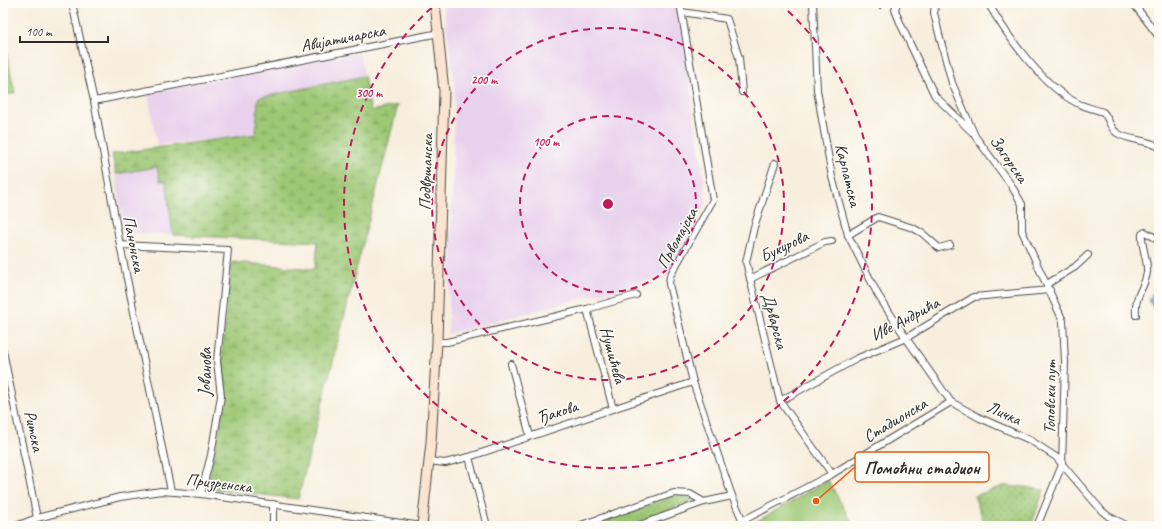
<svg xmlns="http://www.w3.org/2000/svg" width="1162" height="529" font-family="Caveat,sans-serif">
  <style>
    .built { fill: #e9d2ed }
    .grass { fill: url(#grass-dots); stroke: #647a50 }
    .wetland { fill: url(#wetland-marsh); stroke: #647a50 }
    .garden { fill: #9dc875; stroke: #647a50 }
    .water { fill: url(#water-waves); stroke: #366a76 }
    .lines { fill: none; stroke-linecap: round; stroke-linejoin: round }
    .street-casing { stroke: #4a4846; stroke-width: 8 }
    .secondary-casing { stroke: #4a4846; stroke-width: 11 }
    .street { stroke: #fff; stroke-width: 6 }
    .secondary { stroke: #fce5d0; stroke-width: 9 }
    .ring { fill: none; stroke: #c2185b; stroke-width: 2; stroke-dasharray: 7 5 }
    .labels { text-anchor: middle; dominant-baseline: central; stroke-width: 3.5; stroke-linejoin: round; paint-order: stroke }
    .street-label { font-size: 17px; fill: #2b2b2b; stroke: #fdfcf7 }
    .centre { fill: #c2185b; stroke: #fdfcf7; stroke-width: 2 }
    .ring-label { font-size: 12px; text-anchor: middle; font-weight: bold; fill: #c2185b; stroke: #fdfcf7; stroke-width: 3.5; stroke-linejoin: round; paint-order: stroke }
    .leader { fill: none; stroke: #e8590c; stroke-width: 1.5 }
    .callout-dot { fill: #e8590c; stroke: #fdfcf7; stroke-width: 1.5 }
    .callout { fill: #fdfcf7; stroke: #e8590c; stroke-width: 1.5 }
    .callout-label { font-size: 18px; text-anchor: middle; font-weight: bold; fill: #2b2b2b }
  </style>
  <defs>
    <pattern id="grass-dots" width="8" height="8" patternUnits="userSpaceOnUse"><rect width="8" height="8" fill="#9dc875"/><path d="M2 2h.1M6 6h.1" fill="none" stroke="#80a360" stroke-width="1.8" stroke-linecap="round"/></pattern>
    <pattern id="wetland-marsh" width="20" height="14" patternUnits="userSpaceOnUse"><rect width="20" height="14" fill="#9dc875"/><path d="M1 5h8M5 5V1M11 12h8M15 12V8" fill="none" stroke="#80a360"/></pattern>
    <pattern id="water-waves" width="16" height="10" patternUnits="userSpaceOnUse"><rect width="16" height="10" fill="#42a9c2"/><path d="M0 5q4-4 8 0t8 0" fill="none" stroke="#378a9e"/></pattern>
  </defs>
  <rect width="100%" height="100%" fill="#fdfcf7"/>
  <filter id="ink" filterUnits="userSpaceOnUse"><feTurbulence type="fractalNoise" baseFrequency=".025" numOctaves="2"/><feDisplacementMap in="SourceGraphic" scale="8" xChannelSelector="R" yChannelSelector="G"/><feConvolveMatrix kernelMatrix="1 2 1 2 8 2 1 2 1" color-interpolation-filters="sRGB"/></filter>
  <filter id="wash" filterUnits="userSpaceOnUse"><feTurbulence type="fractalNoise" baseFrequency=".012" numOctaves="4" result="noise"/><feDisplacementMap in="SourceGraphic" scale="16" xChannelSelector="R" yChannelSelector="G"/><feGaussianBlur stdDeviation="0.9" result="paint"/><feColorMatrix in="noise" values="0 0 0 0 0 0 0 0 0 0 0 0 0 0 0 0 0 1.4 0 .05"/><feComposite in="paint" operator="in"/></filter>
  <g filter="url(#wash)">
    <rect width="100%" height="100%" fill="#f8eedd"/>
    <g class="built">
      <polygon points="443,3 678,3 707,202 667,276 448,334 455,87"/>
      <polygon points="360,52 364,76 259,98 256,134 157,145 148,93"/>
      <polygon points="157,167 166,181 173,235 124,232 116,174"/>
    </g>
    <g class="grass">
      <polygon points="1003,486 1025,487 1044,490 1031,526 986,526 974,496"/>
      <polygon points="676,495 683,495 693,500 627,526 592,526"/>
    </g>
    <g class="wetland">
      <polygon points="3,37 15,93 3,96"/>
      <polygon points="364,76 371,111 398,105 298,499 207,488 226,397 222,351 232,262 315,269 318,242 173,235 166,181 160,181 157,167 116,174 112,154 256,134 258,98"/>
    </g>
    <polygon class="garden" points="828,480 854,526 759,526 756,522"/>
    <polygon class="water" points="1154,294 1159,295 1159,307 1155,308 1151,305 1149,300 1152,295"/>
  </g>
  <g filter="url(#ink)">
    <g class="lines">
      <defs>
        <g id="street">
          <polyline points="72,3 94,101 120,245 171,491"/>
          <polyline points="680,3 713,200 670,276 669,284 693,382 732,496 745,526"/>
          <polyline points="813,3 817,90 832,177 848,235 878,295 906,338 951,402 980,418 1030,440 1056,457 1102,511 1108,516 1128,526"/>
          <polyline points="897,3 895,10 901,25 935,96 973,133"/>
          <polyline points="935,3 934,13 939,34 952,83 975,136 1011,185 1022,204 1022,231 1063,321 1065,362 1062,465 1037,526"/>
          <path d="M 988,3 C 1007,36 1043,86 1077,103 C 1085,107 1094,109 1103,112 C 1109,118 1109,127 1117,133 C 1129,141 1147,139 1159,147"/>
          <polyline points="1133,3 1159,37"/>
          <polyline points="880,5 882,3"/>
          <polyline points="682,12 727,19 739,58 742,92"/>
          <polyline points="94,101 439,33"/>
          <polyline points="775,163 754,227 746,262 780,401 832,474"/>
          <polyline points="848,235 878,217 913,228 922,233 939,248 950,245"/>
          <polyline points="120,245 228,250 217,361 221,396 211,455 201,494"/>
          <polyline points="750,279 825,242 832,241"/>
          <polyline points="1047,284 1075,267 1088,255"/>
          <polyline points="587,309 613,409"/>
          <path d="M 1136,315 C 1134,294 1145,289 1147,272 C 1148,260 1141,247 1142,234 L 1145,232 L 1159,240"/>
          <polyline points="437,342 447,342 587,309 636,295"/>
          <polyline points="3,351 37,518"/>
          <polyline points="511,364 530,436"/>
          <polyline points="780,401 856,359 906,338 974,297 1050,290"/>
          <polyline points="469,457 487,526"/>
          <polyline points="429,461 445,463 469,457 693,382"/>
          <polyline points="273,504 273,526"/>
          <polyline points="742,521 832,474 951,402"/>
          <polyline points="16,526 37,518 120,497 161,491 201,494 422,526"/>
          <polyline points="578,526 674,493 690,494 704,502"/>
          <polyline points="637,526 704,502 732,496"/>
        </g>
        <polyline id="secondary" points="422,526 431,442 437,342 444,91 435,3"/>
      </defs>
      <use href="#street" class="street-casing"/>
      <use href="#secondary" class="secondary-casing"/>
      <use href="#street" class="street"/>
      <use href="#secondary" class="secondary"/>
    </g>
  </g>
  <g class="ring">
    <circle cx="608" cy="204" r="88"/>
    <circle cx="608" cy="204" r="176"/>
    <path d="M779 3A264 264 0 1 1 437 3"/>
  </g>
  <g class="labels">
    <g class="street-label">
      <text transform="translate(343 38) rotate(-11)">Авијатичарска</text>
      <text transform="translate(1009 159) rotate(55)">Загорска</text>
      <text transform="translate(426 172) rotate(-88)">Подвршанска</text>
      <text transform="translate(848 175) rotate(76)">Карпатска</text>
      <text transform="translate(677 238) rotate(-61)">Првомајска</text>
      <text transform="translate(134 244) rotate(79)">Панонска</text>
      <text transform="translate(784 246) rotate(-26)">Букурова</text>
      <text transform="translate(905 319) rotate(-28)">Иве Андрића</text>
      <text transform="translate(775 321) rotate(75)">Дрварска</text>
      <text transform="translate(613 355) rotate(75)">Нушићева</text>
      <text transform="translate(205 372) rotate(-90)">Јованова</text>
      <text transform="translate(1050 397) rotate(-89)">Топовски пут</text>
      <text transform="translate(557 412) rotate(-18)">Ђакова</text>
      <text transform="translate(1004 413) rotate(24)">Личка</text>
      <text transform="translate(895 420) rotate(-31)">Стадионска</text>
      <text transform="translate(34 431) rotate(78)">Ритска</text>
      <text transform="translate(219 483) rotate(7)">Призренска</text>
    </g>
  </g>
  <circle cx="608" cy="204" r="6" class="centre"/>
  <g class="ring-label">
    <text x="484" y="84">200 m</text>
    <text x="369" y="97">300 m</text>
    <text x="546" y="146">100 m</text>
  </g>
  <path class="leader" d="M816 501L855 467"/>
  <circle class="callout-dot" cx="816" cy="501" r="4"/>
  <rect class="callout" x="855" y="452" width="134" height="30" rx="4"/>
  <g class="callout-label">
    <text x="922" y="474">Помоћни стадион</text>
  </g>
  <rect width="1162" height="529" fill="none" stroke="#fdfcf7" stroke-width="16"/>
  <path d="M20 36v6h88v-6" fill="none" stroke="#2b2b2b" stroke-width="2"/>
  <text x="26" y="36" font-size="12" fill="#2b2b2b" stroke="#fdfcf7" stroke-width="3" paint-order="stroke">100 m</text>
</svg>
